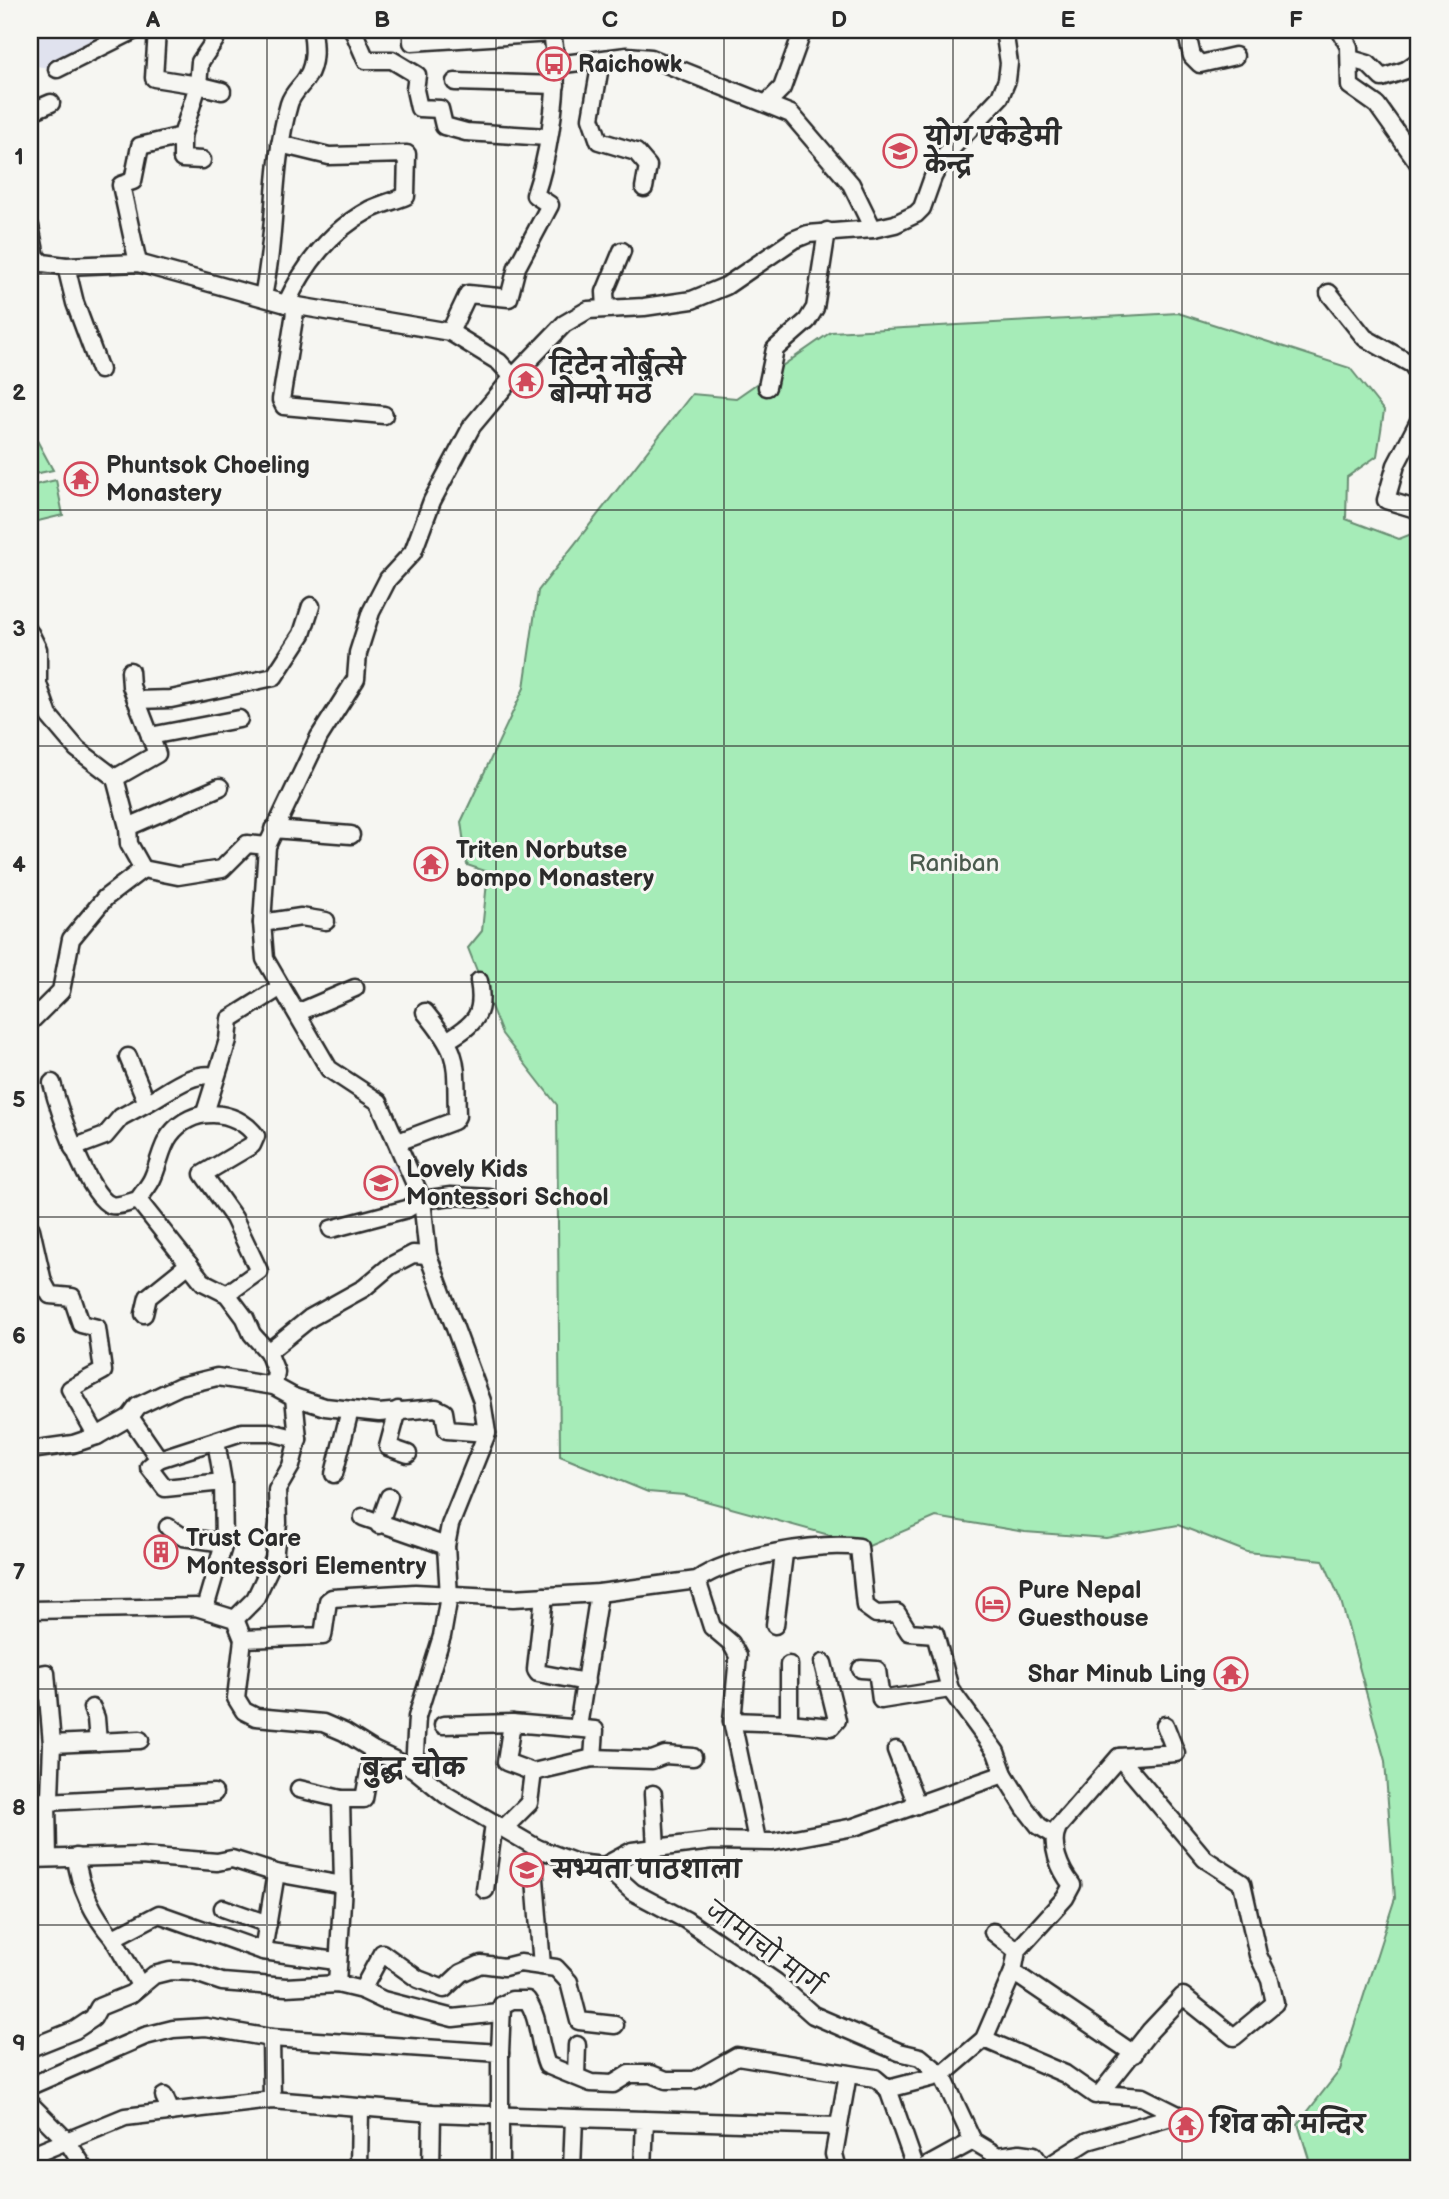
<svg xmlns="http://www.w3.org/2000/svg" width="1449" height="2199" font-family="'Balsamiq Sans','Playpen Sans Deva',sans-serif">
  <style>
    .built { fill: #e0e2ee }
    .green { fill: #a6ecb8; stroke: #688c72; stroke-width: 2 }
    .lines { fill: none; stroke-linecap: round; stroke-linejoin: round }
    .minor-casing { stroke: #2b2b2b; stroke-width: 21 }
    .minor { stroke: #f6f6f2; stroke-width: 16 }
    .grid { fill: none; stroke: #2b2b2b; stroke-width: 2; stroke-opacity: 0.55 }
    .labels { text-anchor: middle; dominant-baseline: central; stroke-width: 6; stroke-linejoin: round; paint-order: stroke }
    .poi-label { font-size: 24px; font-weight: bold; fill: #2b2b2b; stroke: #f6f6f2; text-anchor: start }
    .park-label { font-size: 24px; fill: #4a5b4e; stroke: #f6f6f2 }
    .street-label { font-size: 24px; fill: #2b2b2b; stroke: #f6f6f2 }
    .neighbourhood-label { font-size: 26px; font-weight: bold; fill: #2b2b2b; stroke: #f6f6f2 }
    .neatline { fill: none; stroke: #2b2b2b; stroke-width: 2.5 }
    .grid-label { font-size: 23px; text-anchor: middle; font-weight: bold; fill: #2b2b2b }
  </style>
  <rect width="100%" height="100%" fill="#f6f6f2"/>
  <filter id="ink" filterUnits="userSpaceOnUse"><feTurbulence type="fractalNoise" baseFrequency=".0143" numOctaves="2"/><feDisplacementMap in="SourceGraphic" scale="14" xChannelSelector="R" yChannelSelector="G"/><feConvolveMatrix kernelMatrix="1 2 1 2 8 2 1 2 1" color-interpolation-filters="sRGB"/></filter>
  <g filter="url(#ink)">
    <g class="built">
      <polygon points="30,30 118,30 120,33 57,69 36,66 30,69"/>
      <polygon points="394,1164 398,1172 387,1176 391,1189 375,1193 369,1175"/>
    </g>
    <g class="green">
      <polygon points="1178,313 1350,368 1384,411 1377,456 1347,477 1346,519 1399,539 1419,531 1419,2169 1312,2169 1298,2124 1340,2070 1395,1898 1385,1761 1341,1601 1323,1560 1247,1552 1178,1525 1106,1538 1025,1532 936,1517 869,1546 684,1495 648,1492 560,1456 557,1105 502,1034 468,948 482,931 488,872 467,865 461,822 524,688 538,591 692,394 736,398 831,332"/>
      <polygon points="33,433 53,470 30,475 30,435"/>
      <polygon points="56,480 63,515 30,523 30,486"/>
    </g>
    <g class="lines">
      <defs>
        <g id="minor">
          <polyline points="214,30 215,40 200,62 198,85 222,91"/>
          <polyline points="353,30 366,60 392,60 417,75 415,90 419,108 440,109 444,126 466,132 547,137"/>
          <polyline points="412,30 412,42 552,33"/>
          <polyline points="552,30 556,65 627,56 651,58 791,114 851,184 873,229"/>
          <polyline points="1186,30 1192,56 1200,64 1235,56"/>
          <polyline points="1340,30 1349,47 1350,86 1377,105 1419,164"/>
          <polyline points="1351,59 1368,64 1382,78 1406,70 1419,61"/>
          <polyline points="601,61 591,118 599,141 636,152 648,166 644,188"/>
          <polyline points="57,69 135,30"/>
          <polyline points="455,82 556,85"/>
          <polyline points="767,103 782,88 803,30"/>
          <polyline points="30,112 51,103"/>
          <polyline points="182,136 182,159 202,160"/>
          <path d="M 280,144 L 329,156 L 407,154 L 406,196 C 394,201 381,204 369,210 C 330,231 305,264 286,304"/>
          <polyline points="30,226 36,257 43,263 66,266 138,263 286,304 450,332 499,362 513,377"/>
          <polyline points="138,263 121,185 133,181 140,146 182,136 198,85 154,78 157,30"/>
          <polyline points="66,266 75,303 100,370"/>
          <polyline points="1329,293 1365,338 1413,365 1419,378"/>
          <path d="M 263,296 C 277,233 271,166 289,104 C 292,93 302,86 307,77 C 316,63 314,46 312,30"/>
          <polyline points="296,306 281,400 284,406 384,415"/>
          <polyline points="606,308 605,292 622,251"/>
          <path d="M 450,332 L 468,294 L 509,298 L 517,267 L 550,205 L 535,195 C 548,157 556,105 556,65"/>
          <polyline points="767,387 775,349 807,321 815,308 827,231"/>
          <polyline points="1419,421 1396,465 1386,500 1419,510"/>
          <polyline points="30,633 38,649 38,684 49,716 77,749 115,778 128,827 129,844 143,869 178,876 222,869 247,844 267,846"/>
          <polyline points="136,700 171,699 274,677 302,634 311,606"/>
          <polyline points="150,736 239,719"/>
          <polyline points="115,778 157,754 131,686 130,671"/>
          <polyline points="128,827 220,787"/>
          <polyline points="273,829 351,835"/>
          <polyline points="262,923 301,917 326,921"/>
          <polyline points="297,1013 355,988"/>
          <polyline points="30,1022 61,991 71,939 105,898 143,869"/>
          <path d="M 448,1040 C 476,1023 485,1014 479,981"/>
          <path d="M 52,1083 C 58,1107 88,1198 111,1205 C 119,1207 130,1202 138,1200 C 143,1192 150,1185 153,1177 C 159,1164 161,1147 170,1135 C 192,1106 235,1108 256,1136 L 252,1145 L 203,1174 L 234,1218 L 259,1271 L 227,1294"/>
          <path d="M 147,1103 C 168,1092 191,1071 215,1076"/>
          <polyline points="205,1113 228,1040 230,1019 281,987"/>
          <path d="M 398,1142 L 454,1121 L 457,1116 C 455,1061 462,1057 425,1012"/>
          <polyline points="73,1148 105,1136 121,1117 147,1103 128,1057"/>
          <polyline points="138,1200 203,1282 227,1294 245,1318 252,1334 268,1352 276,1372 274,1386"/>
          <polyline points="31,1229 43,1282 50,1295 72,1297 81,1324 97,1328 103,1371 70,1389 97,1436 130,1417 138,1406 180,1386 217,1377 274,1386 294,1397 325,1407 379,1413 436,1408 444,1412 447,1430 487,1433"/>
          <polyline points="331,1229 407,1209 422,1200 451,1196 490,1198"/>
          <polyline points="144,1314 148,1297 189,1264"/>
          <polyline points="268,1352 310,1318 364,1288 390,1266 413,1254 428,1255"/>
          <polyline points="398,1410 388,1447 408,1454"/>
          <polyline points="130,1417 159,1459 149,1467 165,1488 223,1482"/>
          <polyline points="30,1450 73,1444 97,1436"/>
          <polyline points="159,1459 242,1432 270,1432 298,1439 294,1397"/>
          <polyline points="334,1474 350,1410"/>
          <polyline points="363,1517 446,1546"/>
          <polyline points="379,1525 389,1497"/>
          <polyline points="168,1527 183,1537 224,1543"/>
          <polyline points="697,1580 712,1627 731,1643 738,1656 732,1721 757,1840"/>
          <polyline points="544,1596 536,1670 538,1673 586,1682"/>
          <polyline points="205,1608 224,1543 223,1482 216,1441"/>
          <polyline points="30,1610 196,1607 235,1619 243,1639 236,1698 244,1711 256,1717 323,1723 344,1732 373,1750 414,1769 446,1795 537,1848 577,1863 604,1866 633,1892 686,1920 776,1982 813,2015 899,2052 920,2057 942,2075 973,2141 998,2156 1020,2153 1034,2155 1044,2169"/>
          <polyline points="235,1619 255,1599 274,1559 278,1523 277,1490 291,1466 298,1439"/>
          <polyline points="775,1625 784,1554"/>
          <path d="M 243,1639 L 323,1636 L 328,1601 L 332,1598 L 415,1593 L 513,1598 L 599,1593 L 697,1580 C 731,1556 818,1542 859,1547 L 865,1606 L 876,1614 L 897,1613 L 909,1632 L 935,1634 L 950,1689 L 996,1752 L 1004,1774 L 1025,1808 L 1039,1826 L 1054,1835"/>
          <polyline points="861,1669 877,1670 881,1700 950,1689"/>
          <polyline points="30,1676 46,1673 52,1744 50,1797 47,1802 48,1858"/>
          <polyline points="92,1708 96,1718 98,1742"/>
          <polyline points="732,1721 789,1723 789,1665"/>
          <polyline points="512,1723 506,1762 533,1772 593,1758 652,1760 665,1755 693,1757"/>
          <polyline points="789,1723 831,1727 837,1720 823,1663"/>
          <polyline points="443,1725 512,1723 595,1730 593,1758"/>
          <polyline points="578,1727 599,1593"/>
          <polyline points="52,1744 140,1740"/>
          <polyline points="896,1750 917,1805"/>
          <polyline points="414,1769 417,1717 442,1636 449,1596 446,1546 450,1525 487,1433 482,1401 428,1255 422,1200 379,1102 329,1069 265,959 262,923 267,846 319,737 356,679 358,653 371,612 388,579 413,552 432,501 472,426 513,377 564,324 588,310 644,307 692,300 726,286 793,240 808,234 873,229 895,224 916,214 922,208 933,177 945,155 1000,97 1007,80 1009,63 1004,30"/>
          <polyline points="299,1789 341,1799"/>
          <polyline points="653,1794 656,1848"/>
          <polyline points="30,1800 47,1802 214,1793"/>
          <polyline points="504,1828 529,1803 533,1772"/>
          <polyline points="537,1848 534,1866 542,1966"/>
          <path d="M 76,1857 C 79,1887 94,1916 113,1938 L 159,1914 L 263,1951"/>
          <polyline points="30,1859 141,1856 217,1862 232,1859 276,1873 343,1885 341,1799 364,1799 373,1750"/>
          <polyline points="604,1866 632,1851 712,1841 773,1842 854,1827 1004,1774"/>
          <polyline points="276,1873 263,1951 336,1961"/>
          <polyline points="485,1890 494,1823"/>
          <polyline points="223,1908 268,1924"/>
          <polyline points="993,1932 1017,1951"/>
          <polyline points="113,1938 140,1985"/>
          <polyline points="1013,1972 1134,2054"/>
          <polyline points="337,1984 343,1885"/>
          <polyline points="362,1990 383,2000 453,2018 499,2013"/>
          <polyline points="271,2038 272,2100"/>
          <polyline points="984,2039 1065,2074 1095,2095 1100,2094 1150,2031 1183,1996 1234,2037 1275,2003 1270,1980 1258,1955 1242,1883 1205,1859 1119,1757"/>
          <polyline points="30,2048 75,2030 93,2018 99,2007 131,1994 154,1975 170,1971 193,1972 222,1982 286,1987 337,1984 362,1990 382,1953 418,1979 444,1989 461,1973 481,1964 504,1967 520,1963 556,1968 569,1982 579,2021 615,2025"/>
          <path d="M 500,2053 L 502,2005 L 512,2000 L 527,2000 C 540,2018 538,2044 547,2065 L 591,2083 L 613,2084 L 629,2074 L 651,2074 L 666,2080 L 695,2080 L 737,2056 L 875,2078 L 888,2089"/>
          <polyline points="576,2076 577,2045"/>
          <polyline points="30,2086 145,2036 173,2029 206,2027 271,2038 500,2053 500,2169"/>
          <polyline points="1100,2094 1142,2097 1178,2115"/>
          <polyline points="164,2096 171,2112"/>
          <polyline points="30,2104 67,2141 85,2169"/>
          <polyline points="574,2118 645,2120 643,2169"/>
          <polyline points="645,2120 838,2126"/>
          <polyline points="30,2156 125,2117 272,2100 432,2113 574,2118 572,2169"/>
          <polyline points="359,2169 360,2109"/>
          <polyline points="431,2169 432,2113"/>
          <polyline points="838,2169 834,2154 848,2074"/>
          <path d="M 916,2169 L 888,2089 L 942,2075 L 984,2039 L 1013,1972 L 1017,1951 L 1065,1898 L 1072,1885 C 1060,1870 1049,1845 1058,1827 L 1119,1757 L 1176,1753 L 1165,1725"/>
          <polyline points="922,2169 973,2141"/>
          <polyline points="1044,2169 1088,2141 1178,2115"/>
        </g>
      </defs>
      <use href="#minor" class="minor-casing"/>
      <use href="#minor" class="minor"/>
    </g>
  </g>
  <path class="grid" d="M 267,30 L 267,2169M 496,30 L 496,2169M 724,30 L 724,2169M 953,30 L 953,2169M 1182,30 L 1182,2169M 30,274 L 1419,274M 30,510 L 1419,510M 30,746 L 1419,746M 30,982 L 1419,982M 30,1217 L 1419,1217M 30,1453 L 1419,1453M 30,1689 L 1419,1689M 30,1925 L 1419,1925"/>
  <defs>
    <symbol id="bus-ring" viewBox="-11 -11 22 22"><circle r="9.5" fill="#f6f6f2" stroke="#d1495b" stroke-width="1.5"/><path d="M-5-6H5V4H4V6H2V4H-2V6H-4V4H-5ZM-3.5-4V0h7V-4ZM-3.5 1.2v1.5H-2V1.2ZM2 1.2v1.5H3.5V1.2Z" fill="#d1495b"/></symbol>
    <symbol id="school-ring" viewBox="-11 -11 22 22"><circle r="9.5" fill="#f6f6f2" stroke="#d1495b" stroke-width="1.5"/><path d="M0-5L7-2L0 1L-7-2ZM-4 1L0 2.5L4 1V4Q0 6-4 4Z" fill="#d1495b"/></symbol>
    <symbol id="temple-ring" viewBox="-11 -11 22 22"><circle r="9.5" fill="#f6f6f2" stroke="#d1495b" stroke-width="1.5"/><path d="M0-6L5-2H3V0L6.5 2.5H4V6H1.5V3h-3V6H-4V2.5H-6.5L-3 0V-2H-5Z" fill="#d1495b"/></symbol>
    <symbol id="building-ring" viewBox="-11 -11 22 22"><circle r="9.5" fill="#f6f6f2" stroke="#d1495b" stroke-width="1.5"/><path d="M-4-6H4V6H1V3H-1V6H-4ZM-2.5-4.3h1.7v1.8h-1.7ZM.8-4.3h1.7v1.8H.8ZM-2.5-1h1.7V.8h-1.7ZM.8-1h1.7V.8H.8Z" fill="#d1495b"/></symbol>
    <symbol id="hotel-ring" viewBox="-11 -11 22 22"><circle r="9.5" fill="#f6f6f2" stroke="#d1495b" stroke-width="1.5"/><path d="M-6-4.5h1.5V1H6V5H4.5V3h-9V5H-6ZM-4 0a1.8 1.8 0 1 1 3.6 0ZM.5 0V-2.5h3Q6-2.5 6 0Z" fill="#d1495b"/></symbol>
  </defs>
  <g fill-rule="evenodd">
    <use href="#bus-ring" x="535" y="45" width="38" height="38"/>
    <use href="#school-ring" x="881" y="132" width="38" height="38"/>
    <use href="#temple-ring" x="507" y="362" width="38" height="38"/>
    <use href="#temple-ring" x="62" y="460" width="38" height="38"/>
    <use href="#temple-ring" x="412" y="845" width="38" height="38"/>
    <use href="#school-ring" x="362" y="1164" width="38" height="38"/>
    <use href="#building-ring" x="142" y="1533" width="38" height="38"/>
    <use href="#hotel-ring" x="974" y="1585" width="38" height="38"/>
    <use href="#temple-ring" x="1212" y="1655" width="38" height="38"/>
    <use href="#school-ring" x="508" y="1851" width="38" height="38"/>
    <use href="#temple-ring" x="1167" y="2106" width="38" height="38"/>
  </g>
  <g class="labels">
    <g class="poi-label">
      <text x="578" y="64">Raichowk</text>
      <text x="925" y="137">योग एकेडेमी<tspan x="925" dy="28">केन्द्र</tspan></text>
      <text x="550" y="367">ट्रिटेन नोर्बुत्से<tspan x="550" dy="28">बोन्पो मठ</tspan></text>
      <text x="106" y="465">Phuntsok Choeling<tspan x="106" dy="28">Monastery</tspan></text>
      <text x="456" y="850">Triten Norbutse<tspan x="456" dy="28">bompo Monastery</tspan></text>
      <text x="406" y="1169">Lovely Kids<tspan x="406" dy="28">Montessori School</tspan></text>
      <text x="186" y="1538">Trust Care<tspan x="186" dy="28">Montessori Elementry</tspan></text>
      <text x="1018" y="1590">Pure Nepal<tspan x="1018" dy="28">Guesthouse</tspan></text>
      <text x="1206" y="1674" text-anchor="end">Shar Minub Ling</text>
      <text x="552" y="1870">सभ्यता पाठशाला</text>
      <text x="1210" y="2125">शिव को मन्दिर</text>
    </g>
    <g class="park-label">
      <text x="954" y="863">Raniban</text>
    </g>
    <g class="street-label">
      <text transform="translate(764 1949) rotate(37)">जामाचो मार्ग</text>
    </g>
    <g class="neighbourhood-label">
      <text x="414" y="1769">बुद्ध चोक</text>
    </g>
  </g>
  <rect width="1449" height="2199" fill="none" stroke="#f6f6f2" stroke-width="77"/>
  <rect x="38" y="38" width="1372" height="2122" class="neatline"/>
  <g class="grid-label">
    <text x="153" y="27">A</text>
    <text x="382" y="27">B</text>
    <text x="610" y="27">C</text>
    <text x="839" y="27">D</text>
    <text x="1068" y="27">E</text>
    <text x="1296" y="27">F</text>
    <text x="19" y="164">1</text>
    <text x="19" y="400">2</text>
    <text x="19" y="636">3</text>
    <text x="19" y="872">4</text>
    <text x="19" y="1107">5</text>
    <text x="19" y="1343">6</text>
    <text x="19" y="1579">7</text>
    <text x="19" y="1815">8</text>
    <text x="19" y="2051">9</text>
  </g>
</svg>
